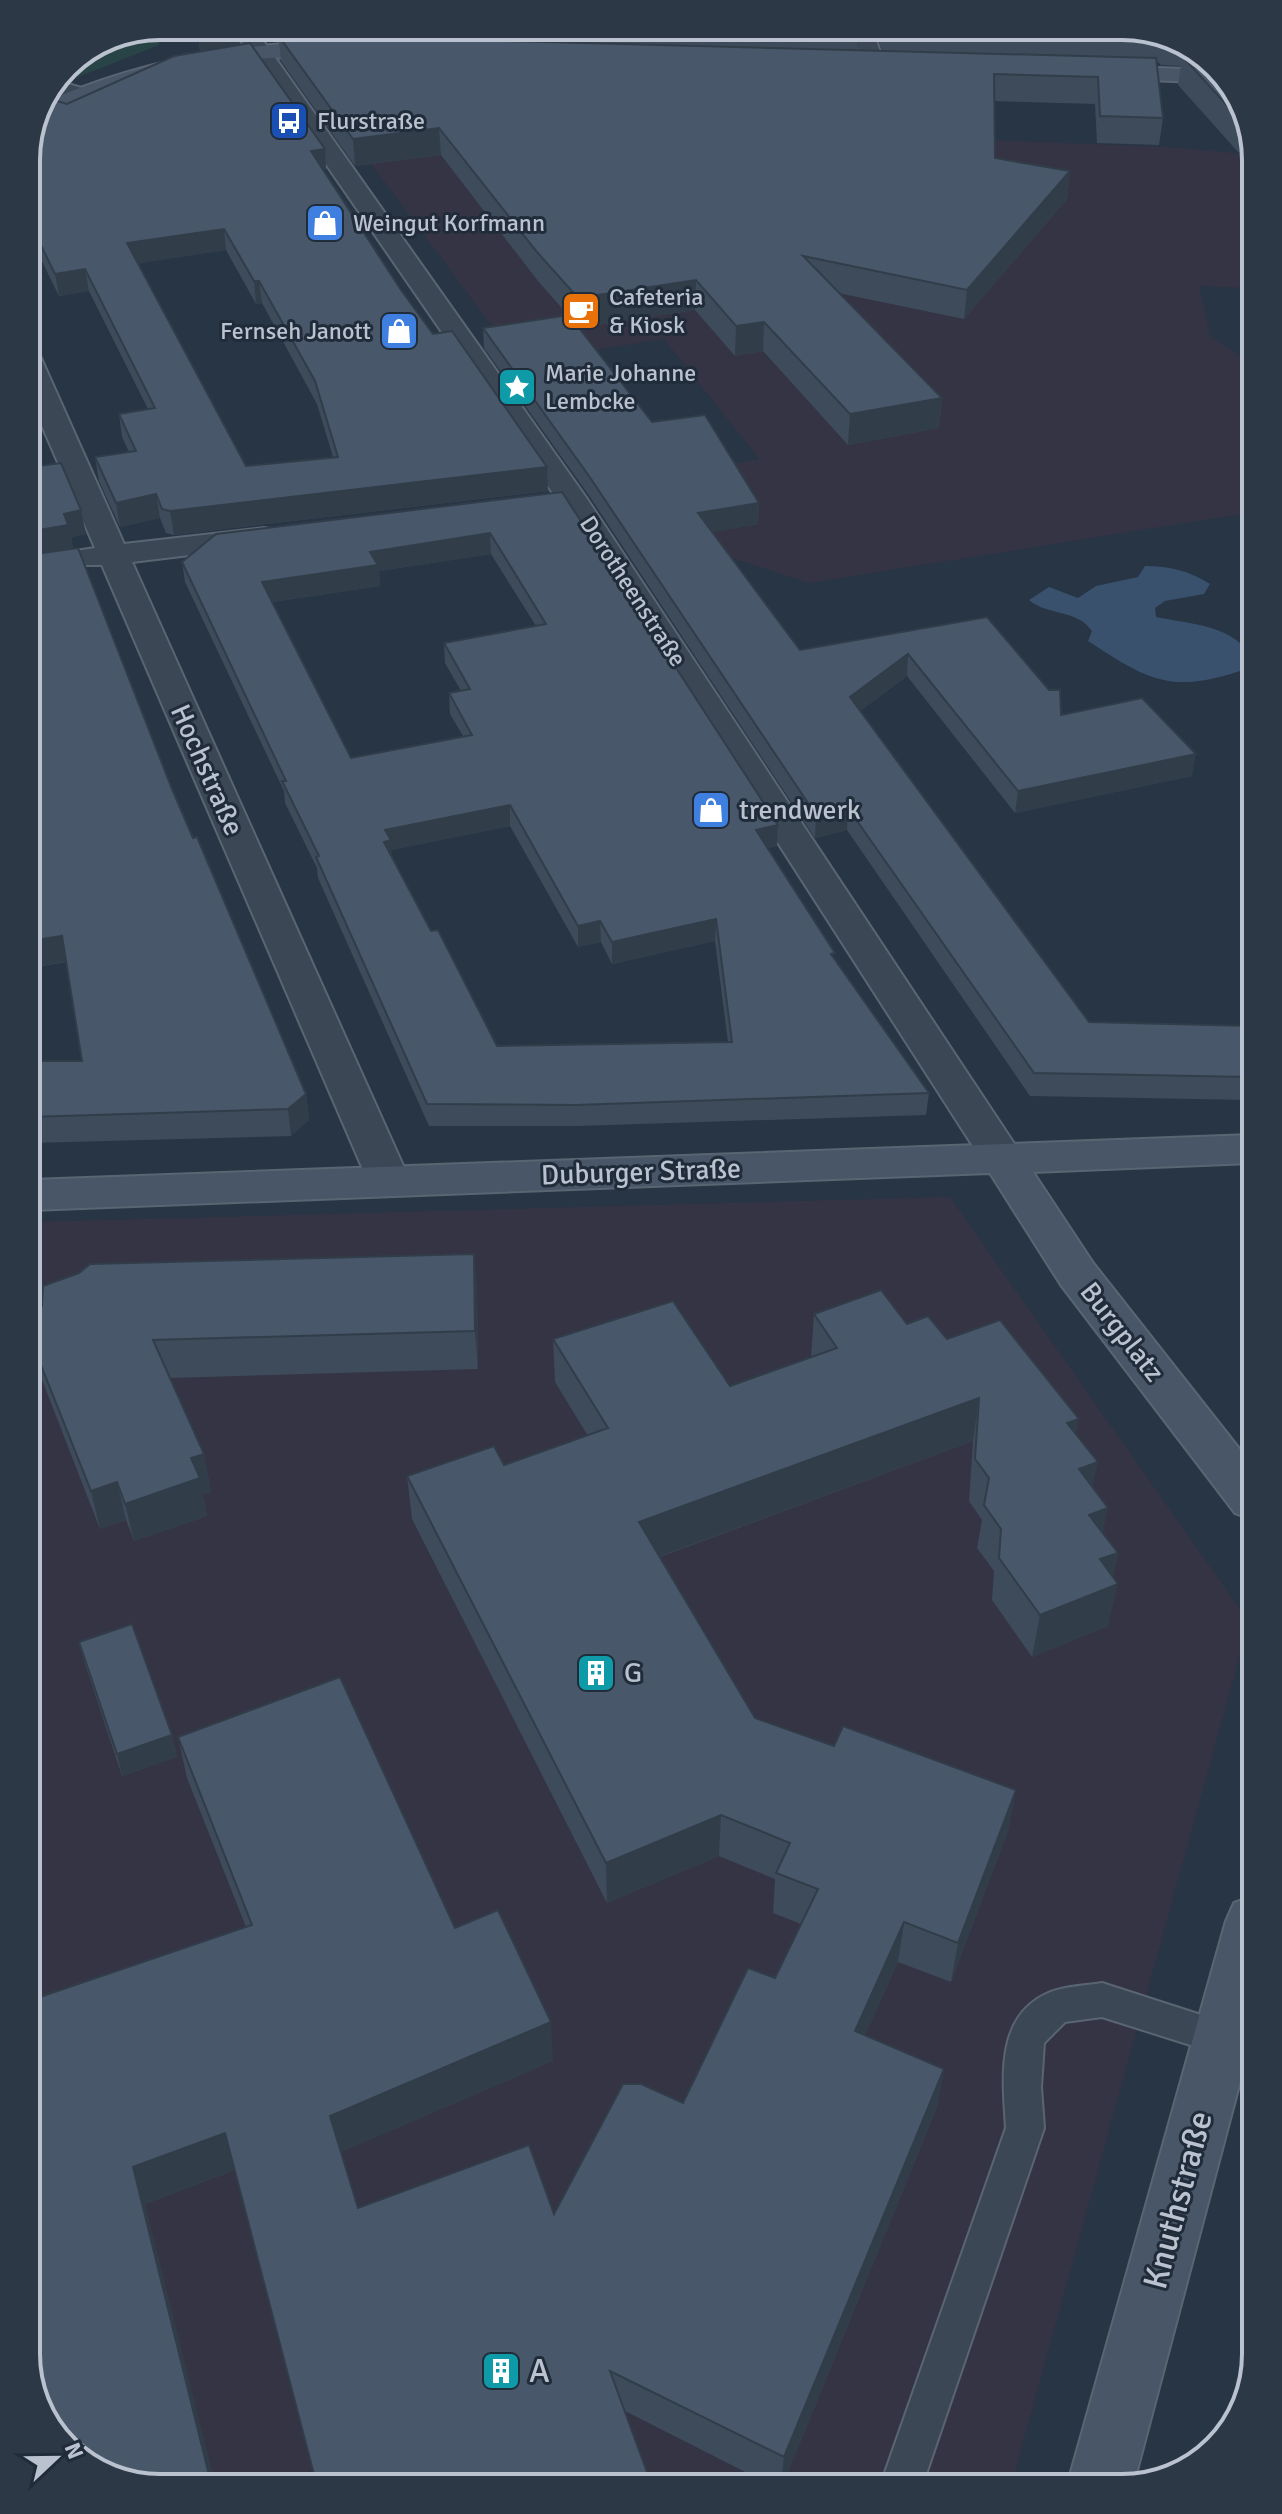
<svg xmlns="http://www.w3.org/2000/svg" width="1282" height="2514" font-family="Signika,sans-serif">
  <style>
    .medical { fill: #353445 }
    .green { fill: #294446 }
    .water { fill: #3a516d }
    .lines { fill: none; stroke-linecap: round; stroke-linejoin: round }
    .lane-casing { stroke: #5a6572; stroke-width: 4 }
    .street-casing { stroke: #5a6572; stroke-width: 4 }
    .secondary-casing { stroke: #5a6572; stroke-width: 4 }
    .lane { fill: #3b4755; fill-rule: evenodd }
    .street { fill: #3b4755; fill-rule: evenodd }
    .secondary { fill: #495668; fill-rule: evenodd }
    .wall { fill: #3e4b5a; fill-rule: evenodd }
    .shaded-wall { fill: #323d4a }
    .building { fill: #485769; stroke: #323d4a; stroke-width: 2; fill-rule: evenodd }
    .labels { text-anchor: middle; dominant-baseline: central; stroke-width: 6; stroke-linejoin: round; paint-order: stroke }
    .far-poi-label { font-size: 24px; fill: #b9c2ce; stroke: #202c3a; text-anchor: start }
    .far-street-label { font-size: 24px; fill: #b9c2ce; stroke: #202c3a }
    .street-label { font-size: 28px; fill: #b9c2ce; stroke: #202c3a }
    .poi-label { font-size: 28px; fill: #b9c2ce; stroke: #202c3a; text-anchor: start }
    .near-street-label { font-size: 34px; fill: #b9c2ce; stroke: #202c3a }
    .near-poi-label { font-size: 34px; fill: #b9c2ce; stroke: #202c3a; text-anchor: start }
    .rim { fill: none; stroke: #b9c2ce; stroke-width: 4 }
  </style>
  <rect width="100%" height="100%" fill="#273545"/>
  <g class="medical">
    <polygon points="911,137 1167,147 1246,154 1247,288 1199,286 1210,336 1247,361 1248,513 809,583 710,551 657,561 723,466 759,459 664,339 519,362 371,164 433,155"/>
    <polygon points="950,1197 1249,1622 1013,2479 152,2488 85,2465 36,2405 31,1222"/>
  </g>
  <polygon class="green" points="109,36 160,36 159,45 76,78 62,73 66,65"/>
  <path class="water" d="M 1145,566 C 1169,566 1190,571 1210,584 L 1204,594 L 1165,601 L 1155,608 L 1156,617 C 1189,624 1225,624 1248,651 L 1240,671 C 1170,694 1148,680 1088,641 L 1092,631 C 1077,609 1048,616 1029,600 L 1049,587 L 1078,598 L 1096,586 L 1138,577 Z"/>
  <g class="lines">
    <defs>
      <path id="lane" d="M 1102,1983 L 1235,2026 L 1240,2038 L 1235,2050 L 1222,2055 L 1102,2017 L 1065,2022 L 1044,2043 L 1041,2087 L 1044,2128 L 924,2480 L 882,2481 L 1006,2128 C 1003,2080 995,2018 1046,1994 C 1063,1986 1084,1986 1102,1983 Z"/>
      <g id="street">
        <polygon points="850,29 872,29 885,66 882,71 866,71"/>
        <polygon points="237,35 259,35 587,499 1017,1148 1023,1158 1017,1168 1002,1172 987,1168 557,499"/>
        <polygon points="58,81 88,90 92,95 80,102 53,93"/>
        <polygon points="27,350 37,352 41,358 124,544 264,528 275,530 280,537 275,544 264,546 132,562 410,1181 404,1191 389,1196 374,1191 368,1181 102,565 75,565 70,558 75,551 95,548 27,391"/>
      </g>
      <g id="secondary">
        <path d="M 299,43 L 339,43 L 350,50 L 339,57 C 278,56 216,59 157,77 C 131,84 62,117 42,117 L 50,100 C 130,66 212,48 299,43 Z"/>
        <polygon points="1100,66 1216,70 1226,83 1092,78 1089,73"/>
        <polygon points="1251,1135 1251,1163 1033,1172 1093,1263 1252,1465 1252,1519 1235,1513 1061,1285 990,1173 31,1210 31,1180"/>
        <polygon points="1254,1896 1255,2025 1135,2478 1069,2479 1226,1921 1234,1903"/>
      </g>
    </defs>
    <use href="#lane" class="lane-casing"/>
    <use href="#street" class="street-casing"/>
    <use href="#secondary" class="secondary-casing"/>
    <use href="#lane" class="lane"/>
    <use href="#street" class="street"/>
    <use href="#secondary" class="secondary"/>
  </g>
  <g class="wall">
    <polygon points="1131,26 1203,53 1246,109 1246,151 1238,152 1178,85 1181,66 1161,65 1156,60 1163,118 1159,145 1097,143 1095,104 994,101 995,158 1070,171 1067,199 964,319 838,293 942,398 939,428 848,445 763,351 735,356 695,310 579,328 652,422 759,503 758,524 712,532 800,650 987,617 1061,715 1192,776 1015,813 907,676 860,711 1089,1022 1250,1026 1250,1100 1030,1096 847,830 815,838 590,497 484,348 483,328 568,315 538,281 441,155 355,166 281,61 279,41 267,42 261,35 859,29 857,50 882,50 873,29"/>
    <path d="M 198,35 L 239,35 L 240,44 L 325,149 L 326,170 L 323,170 L 401,290 L 548,491 L 174,535 L 166,533 L 160,518 L 120,527 L 99,481 L 95,457 L 129,452 L 122,437 L 119,414 L 148,409 L 89,291 L 59,296 L 27,231 L 26,152 L 67,104 L 200,51 ZM 226,250 L 256,304 L 262,303 L 317,404 L 333,457 L 246,466 L 138,263 Z"/>
    <polygon points="28,459 31,467 86,534 71,537 73,549 172,789 306,1094 309,1120 291,1136 31,1143 30,1061 82,1061 66,962 30,968"/>
    <path d="M 562,492 L 778,825 L 777,846 L 768,848 L 834,959 L 929,1093 L 926,1115 L 577,1126 L 429,1126 L 318,878 L 317,868 L 285,803 L 284,791 L 185,582 L 182,562 ZM 491,554 L 536,626 L 444,643 L 445,663 L 461,691 L 449,693 L 450,714 L 463,736 L 351,758 L 272,602 L 380,586 L 379,571 ZM 510,826 L 578,947 L 601,942 L 612,964 L 715,941 L 728,1042 L 497,1046 L 431,931 L 392,857 L 391,850 Z"/>
    <polygon points="474,1254 477,1292 478,1369 170,1378 204,1454 211,1492 203,1494 207,1516 134,1541 126,1520 100,1529 35,1362 31,1349 31,1317"/>
    <polygon points="814,1314 907,1324 947,1339 1076,1434 1093,1487 1103,1533 1118,1553 1113,1577 1108,1626 1032,1657 992,1600 994,1571 977,1548 982,1520 969,1501 973,1441 660,1557 755,1718 834,1746 1016,1790 1008,1831 951,1982 898,1962 865,2035 944,2069 937,2107 784,2482 765,2482 625,2411 235,2170 145,2204 38,2177 246,1927 187,1778 178,1737 455,1928 553,2061 341,2152 358,2208 554,2214 683,2103 775,1978 801,1924 773,1913 775,1879 719,1856 607,1903 412,1519 407,1476 504,1465 588,1436 555,1382 553,1339 730,1386 811,1357"/>
    <polygon points="79,1642 172,1735 177,1757 122,1776 85,1664"/>
  </g>
  <g class="shaded-wall">
    <polygon points="302,34 302,39 278,35 279,41 267,42 267,35"/>
    <polygon points="198,35 239,35 240,45 200,51"/>
    <polygon points="439,128 441,155 355,166 353,139"/>
    <polygon points="325,149 326,170 313,172 311,151"/>
    <polygon points="1070,171 1067,199 964,319 967,290"/>
    <polygon points="224,229 226,250 130,265 127,243"/>
    <polygon points="85,269 89,291 59,296 55,274"/>
    <polygon points="696,280 695,310 579,328 578,298"/>
    <polygon points="254,281 259,281 262,303 256,304"/>
    <polygon points="764,322 763,351 735,356 736,326"/>
    <polygon points="942,398 939,428 848,445 850,414"/>
    <polygon points="547,467 548,491 174,535 170,511"/>
    <polygon points="156,494 160,518 120,527 116,503"/>
    <polygon points="759,503 758,524 697,535 698,513"/>
    <polygon points="81,510 86,534 71,537 73,549 28,557 28,532 64,514"/>
    <polygon points="490,533 491,554 379,571 380,586 264,603 262,582 370,552"/>
    <polygon points="908,654 907,676 849,719 850,697"/>
    <polygon points="1196,754 1192,776 1015,813 1018,791"/>
    <polygon points="510,805 510,826 391,850 392,862 384,842 385,830"/>
    <polygon points="848,808 847,830 815,838 816,815"/>
    <polygon points="778,825 777,846 755,851 756,830"/>
    <polygon points="716,919 715,941 612,964 612,942"/>
    <polygon points="600,921 601,942 578,947 578,926"/>
    <polygon points="62,936 67,961 30,968 30,941"/>
    <polygon points="306,1094 309,1120 291,1136 288,1109"/>
    <polygon points="474,1254 477,1292 478,1369 475,1331"/>
    <polygon points="979,1398 973,1441 639,1564 639,1522"/>
    <polygon points="1079,1419 1070,1462 1067,1423"/>
    <polygon points="204,1454 211,1492 203,1494 207,1516 134,1541 125,1504 191,1458"/>
    <polygon points="1098,1462 1089,1505 1079,1469"/>
    <polygon points="117,1482 126,1520 100,1529 91,1491"/>
    <polygon points="1108,1508 1099,1550 1089,1515"/>
    <polygon points="1118,1553 1111,1586 1118,1584 1108,1626 1032,1657 1040,1615 1100,1559"/>
    <polygon points="172,1735 177,1757 122,1776 117,1754"/>
    <polygon points="1016,1790 1008,1831 951,1982 958,1943"/>
    <polygon points="721,1815 719,1856 607,1903 606,1863"/>
    <polygon points="904,1922 898,1962 850,2069 855,2031"/>
    <polygon points="551,2022 553,2061 337,2154 330,2116"/>
    <polygon points="944,2069 937,2107 784,2482 781,2482 784,2457"/>
    <polygon points="225,2133 235,2170 145,2204 216,2487 212,2487 133,2167"/>
  </g>
  <g class="building">
    <polygon points="1131,26 1154,35 1154,37 887,29"/>
    <polygon points="278,35 1156,58 1163,118 1100,116 1098,77 994,74 995,158 1070,171 967,290 803,256 942,398 850,414 764,322 736,326 696,280 578,298 537,252 439,128 353,139"/>
    <path d="M 250,43 L 325,149 L 311,151 L 401,290 L 433,334 L 452,331 L 547,467 L 170,511 L 162,509 L 156,494 L 116,503 L 95,457 L 136,451 L 119,414 L 155,408 L 85,269 L 55,274 L 27,217 L 26,152 L 50,99 L 67,104 L 174,56 ZM 224,229 L 254,281 L 259,281 L 315,381 L 338,457 L 246,466 L 127,243 Z"/>
    <polygon points="1183,57 1206,57 1246,109 1246,123 1243,123"/>
    <polygon points="569,315 652,422 705,415 759,503 698,513 800,650 987,617 1049,690 1060,690 1061,715 1142,698 1196,754 1018,791 908,654 850,697 1089,1022 1250,1026 1250,1077 1034,1073 848,808 816,815 589,476 483,328"/>
    <polygon points="28,459 31,467 61,463 81,510 64,514 68,525 28,532"/>
    <path d="M 562,492 L 778,825 L 756,830 L 835,953 L 831,954 L 929,1093 L 576,1105 L 427,1104 L 316,857 L 319,856 L 282,781 L 286,781 L 182,562 L 216,534 ZM 490,533 L 546,624 L 444,643 L 470,689 L 449,693 L 472,735 L 351,758 L 262,582 L 378,565 L 370,552 ZM 510,805 L 578,926 L 600,921 L 612,942 L 716,919 L 732,1042 L 497,1046 L 438,930 L 431,931 L 384,842 L 391,840 L 385,830 Z"/>
    <polygon points="78,548 172,789 193,838 197,837 306,1094 288,1109 30,1117 30,1061 82,1061 62,936 30,941 28,555"/>
    <polygon points="474,1254 475,1331 153,1340 204,1454 191,1458 200,1478 125,1504 117,1482 91,1491 31,1340 31,1317 42,1306 43,1286 79,1273 90,1264"/>
    <polygon points="881,1290 907,1324 928,1316 947,1339 1000,1320 1079,1419 1067,1423 1098,1462 1079,1469 1108,1508 1089,1515 1118,1553 1100,1559 1118,1584 1040,1615 999,1558 1001,1529 984,1505 989,1478 975,1459 979,1398 639,1522 755,1718 834,1746 843,1726 1016,1790 958,1943 904,1922 855,2031 944,2069 784,2457 610,2371 651,2483 317,2486 225,2133 133,2167 212,2487 152,2488 85,2465 36,2405 35,2178 38,2177 35,2159 34,1999 252,1925 178,1737 340,1677 455,1928 498,1910 551,2022 330,2116 358,2208 529,2145 554,2214 623,2084 641,2084 683,2103 748,1968 775,1978 818,1889 776,1873 790,1843 721,1815 606,1863 407,1476 494,1446 504,1465 608,1428 553,1339 673,1301 730,1386 837,1348 814,1314"/>
    <polygon points="132,1624 172,1735 117,1754 79,1642"/>
  </g>
  <defs>
    <symbol id="bus-square" viewBox="-11 -11 22 22"><rect x="-9" y="-9" width="18" height="18" rx="4" fill="#1a4fb4" stroke="#202c3a"/><path d="M-5-6H5V4H4V6H2V4H-2V6H-4V4H-5ZM-3.5-4V0h7V-4ZM-3.5 1.2v1.5H-2V1.2ZM2 1.2v1.5H3.5V1.2Z" fill="#fff"/></symbol>
    <symbol id="shop-square" viewBox="-11 -11 22 22"><rect x="-9" y="-9" width="18" height="18" rx="4" fill="#3f7fe0" stroke="#202c3a"/><path d="M-5-2.5h2.3a2.7 3.5 0 0 1 5.4 0H5L5.5 6h-11ZM-1.5-2.5h3a1.5 2.3 0 0 0-3 0Z" fill="#fff"/></symbol>
    <symbol id="cafe-square" viewBox="-11 -11 22 22"><rect x="-9" y="-9" width="18" height="18" rx="4" fill="#e8710a" stroke="#202c3a"/><path d="M-5.5-4.5H6V0H3Q3 3.5 0 3.5H-2.5Q-5.5 3.5-5.5 0ZM3-3.2v2h1.7v-2ZM-6 4.5H4V6H-6Z" fill="#fff"/></symbol>
    <symbol id="sight-square" viewBox="-11 -11 22 22"><rect x="-9" y="-9" width="18" height="18" rx="4" fill="#0f9aa8" stroke="#202c3a"/><path d="M0-6L1.8-2.2L6-1.7L2.9 1.2L3.7 5.4L0 3.3L-3.7 5.4L-2.9 1.2L-6-1.7L-1.8-2.2Z" fill="#fff"/></symbol>
    <symbol id="building-square" viewBox="-11 -11 22 22"><rect x="-9" y="-9" width="18" height="18" rx="4" fill="#0f9aa8" stroke="#202c3a"/><path d="M-4-6H4V6H1V3H-1V6H-4ZM-2.5-4.3h1.7v1.8h-1.7ZM.8-4.3h1.7v1.8H.8ZM-2.5-1h1.7V.8h-1.7ZM.8-1h1.7V.8H.8Z" fill="#fff"/></symbol>
  </defs>
  <g fill-rule="evenodd">
    <use href="#bus-square" x="267" y="99" width="44" height="44"/>
    <use href="#shop-square" x="303" y="201" width="44" height="44"/>
    <use href="#cafe-square" x="559" y="289" width="44" height="44"/>
    <use href="#shop-square" x="377" y="309" width="44" height="44"/>
    <use href="#sight-square" x="495" y="365" width="44" height="44"/>
    <use href="#shop-square" x="689" y="788" width="44" height="44"/>
    <use href="#building-square" x="574" y="1651" width="44" height="44"/>
    <use href="#building-square" x="479" y="2349" width="44" height="44"/>
  </g>
  <g class="labels">
    <g class="far-poi-label">
      <text x="317" y="121">Flurstraße</text>
      <text x="353" y="223">Weingut Korfmann</text>
      <text x="609" y="297">Cafeteria<tspan x="609" dy="28">&amp; Kiosk</tspan></text>
      <text x="371" y="331" text-anchor="end">Fernseh Janott</text>
      <text x="545" y="373">Marie Johanne<tspan x="545" dy="28">Lembcke</tspan></text>
    </g>
    <g class="far-street-label">
      <text transform="translate(633 591) rotate(57)">Dorotheenstraße</text>
    </g>
    <g class="street-label">
      <text transform="translate(207 770) rotate(66)">Hochstraße</text>
      <text transform="translate(641 1172) rotate(-2)">Duburger Straße</text>
      <text transform="translate(1122 1332) rotate(52)">Burgplatz</text>
    </g>
    <g class="poi-label">
      <text x="739" y="810">trendwerk</text>
      <text x="624" y="1673">G</text>
    </g>
    <g class="near-street-label">
      <text transform="translate(1178 2200) rotate(-75)">Knuthstraße</text>
    </g>
    <g class="near-poi-label">
      <text x="529" y="2371">A</text>
    </g>
  </g>
  <path d="M0 0H1282V2514H0ZM160 40H1122A120 120 0 0 1 1242 160V2354A120 120 0 0 1 1122 2474H160A120 120 0 0 1 40 2354V160A120 120 0 0 1 160 40Z" fill="#2c3846" fill-rule="evenodd"/>
  <path class="rim" d="M160 40H1122A120 120 0 0 1 1242 160V2354A120 120 0 0 1 1122 2474H160A120 120 0 0 1 40 2354V160A120 120 0 0 1 160 40Z"/>
  <g transform="translate(56 2458) rotate(68)" stroke="#202c3a" stroke-width="6" paint-order="stroke">
  <path d="M0-6L14 30L0 20L-14 30Z" fill="#b9c2ce"/>
  <text y="-12" font-size="22" font-weight="bold" text-anchor="middle" fill="#b9c2ce">N</text>
  </g>
</svg>
